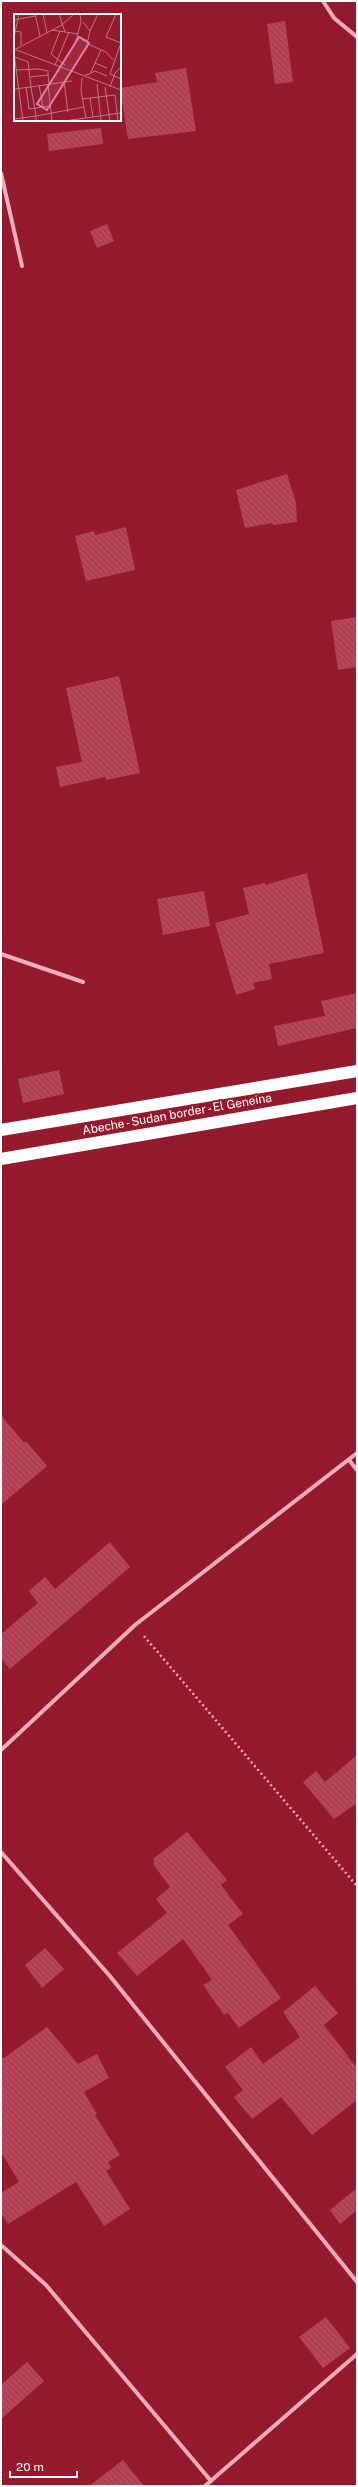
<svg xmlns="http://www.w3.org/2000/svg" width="358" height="2487" font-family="'Public Sans',sans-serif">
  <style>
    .building { fill: url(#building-back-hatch) }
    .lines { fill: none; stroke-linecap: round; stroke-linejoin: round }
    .path { stroke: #f0acb8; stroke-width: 2.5; stroke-dasharray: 2 3; stroke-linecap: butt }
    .street { stroke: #f0acb8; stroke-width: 4 }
    .highway { stroke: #fff; stroke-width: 12 }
    .labels { text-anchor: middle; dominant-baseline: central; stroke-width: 4; stroke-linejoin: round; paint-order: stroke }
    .street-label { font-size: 12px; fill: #fff; stroke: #951a2d }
    .inset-road { fill: none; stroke: #bf7681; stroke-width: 1 }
    .view { fill: #dd80a5; fill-opacity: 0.15; stroke: #dd80a5; stroke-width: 2 }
    .inset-edge { fill: none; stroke: #fff; stroke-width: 2 }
  </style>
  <defs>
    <pattern id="building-back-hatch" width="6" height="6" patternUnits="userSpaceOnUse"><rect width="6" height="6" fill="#bc4357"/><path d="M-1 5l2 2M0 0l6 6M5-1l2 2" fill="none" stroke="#7e4851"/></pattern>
  </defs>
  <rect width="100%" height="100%" fill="#951a2d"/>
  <g class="building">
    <polygon points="285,21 293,82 275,84 267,24"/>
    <polygon points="186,68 196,131 128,139 120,88 157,82 155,73"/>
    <polygon points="101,128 103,144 49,151 47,134"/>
    <polygon points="107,224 114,241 97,248 90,231"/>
    <polygon points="287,474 296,503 297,522 273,525 272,523 245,528 236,490"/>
    <polygon points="126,527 135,570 86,581 75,536 94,531 95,535"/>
    <polygon points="357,617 357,667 338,670 331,621"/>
    <polygon points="119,676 140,773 106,780 105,777 60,787 56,767 82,762 66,688"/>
    <polygon points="307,873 324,953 269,964 272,979 253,983 255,989 236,995 215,923 249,914 243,888 265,883 265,885"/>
    <polygon points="204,891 210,926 163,935 157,899"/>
    <polygon points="357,993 357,1028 278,1046 274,1026 325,1016 321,1001"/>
    <polygon points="59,1070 64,1094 23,1103 18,1079"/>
    <polygon points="1,1415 24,1443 26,1441 47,1466 1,1505"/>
    <polygon points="110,1542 130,1567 10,1669 1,1658 1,1634 38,1603 29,1591 45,1577 55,1589"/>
    <polygon points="357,1755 357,1803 334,1819 303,1782 316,1771 325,1782"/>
    <polygon points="187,1832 227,1880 221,1885 243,1914 228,1925 281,1998 239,2028 228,2013 224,2015 203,1985 212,1980 183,1939 137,1976 117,1953 167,1913 156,1899 170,1887 153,1864 155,1862 153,1859"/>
    <polygon points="45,1948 64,1969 42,1988 25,1965"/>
    <polygon points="315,1986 338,2013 324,2025 357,2068 357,2100 312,2135 281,2097 252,2119 234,2097 243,2090 225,2067 251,2047 263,2064 300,2037 283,2012"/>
    <polygon points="47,2027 78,2064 97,2054 109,2078 84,2092 97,2114 95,2115 120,2155 108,2162 111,2168 106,2171 130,2209 104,2226 76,2182 8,2224 1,2213 1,2193 19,2182 1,2152 1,2060"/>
    <polygon points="357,2188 357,2210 340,2224 330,2210"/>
    <polygon points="326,2317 350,2348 323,2368 299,2337"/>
    <polygon points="27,2362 44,2381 1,2419 1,2385"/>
    <polygon points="123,2460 144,2486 89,2486"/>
  </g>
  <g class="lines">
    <polyline class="path" points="144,1636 357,1886"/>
    <g class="street">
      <polyline points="323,1 334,18 357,37"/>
      <polyline points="1,173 22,266"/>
      <polyline points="1,954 83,982"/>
      <polyline points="349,1460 357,1470"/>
      <polyline points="1,1750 135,1625 357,1453"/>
      <polyline points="1,1852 109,1975 357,2282"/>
      <polyline points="1,2245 46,2285 211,2481"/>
      <polyline points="205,2486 357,2354"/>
    </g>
    <g class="highway">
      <polyline points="1,1130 357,1071"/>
      <polyline points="1,1159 357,1098"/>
    </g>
  </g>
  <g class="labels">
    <g class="street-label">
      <text transform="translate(177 1114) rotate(-10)">Abeche - Sudan border - El Geneina</text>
    </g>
  </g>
  <g transform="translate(14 14)">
    <rect width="107" height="107" fill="#951a2d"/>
    <path class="inset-road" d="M 21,0 L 26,22M 29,0 L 33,19M 45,0 L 51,18M 102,0 L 92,23 L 107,29M 0,6 L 21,2M 69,8 L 76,17 L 74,26M 38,16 L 64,20M 0,17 L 7,18 L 7,31M 46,17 L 37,40 L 51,51M 76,17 L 84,0M 64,22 L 74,27 L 74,30 L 92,38 L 99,46M 0,23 L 5,0M 107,29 L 96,60 L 107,65M 61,30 L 67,8 L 66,0M 0,35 L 107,76M 0,36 L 48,11 L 60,0M 0,39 L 9,107M 81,49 L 93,54M 41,51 L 55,18M 2,56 L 25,55 L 34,57 L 34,61M 77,59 L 81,57 L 93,62M 71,61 L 76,60 L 87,36M 16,63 L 34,61 L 35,70M 68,64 L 67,77 L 72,104M 58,67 L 17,73 L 22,102 L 70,93M 50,68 L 54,98M 34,70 L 38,107M 83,70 L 87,107M 25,71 L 29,93M 12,73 L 15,95 L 36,92M 91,73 L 96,107M 96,73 L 101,59 L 107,53M 0,75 L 17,73 L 14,48 L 1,43M 76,84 L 79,103M 68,85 L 101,81 L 104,107M 0,105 L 22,102 L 22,107M 50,107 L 107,99"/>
    <path class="view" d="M 65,23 L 75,29 L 33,96 L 23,90 Z"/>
    <rect width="107" height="107" class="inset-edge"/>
  </g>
  <rect width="358" height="2487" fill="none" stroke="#ffffff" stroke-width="4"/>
  <path d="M10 2471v6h67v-6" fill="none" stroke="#ffffff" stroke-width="2"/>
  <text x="16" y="2471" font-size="12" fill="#ffffff" stroke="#951a2d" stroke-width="3" paint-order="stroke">20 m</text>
</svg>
